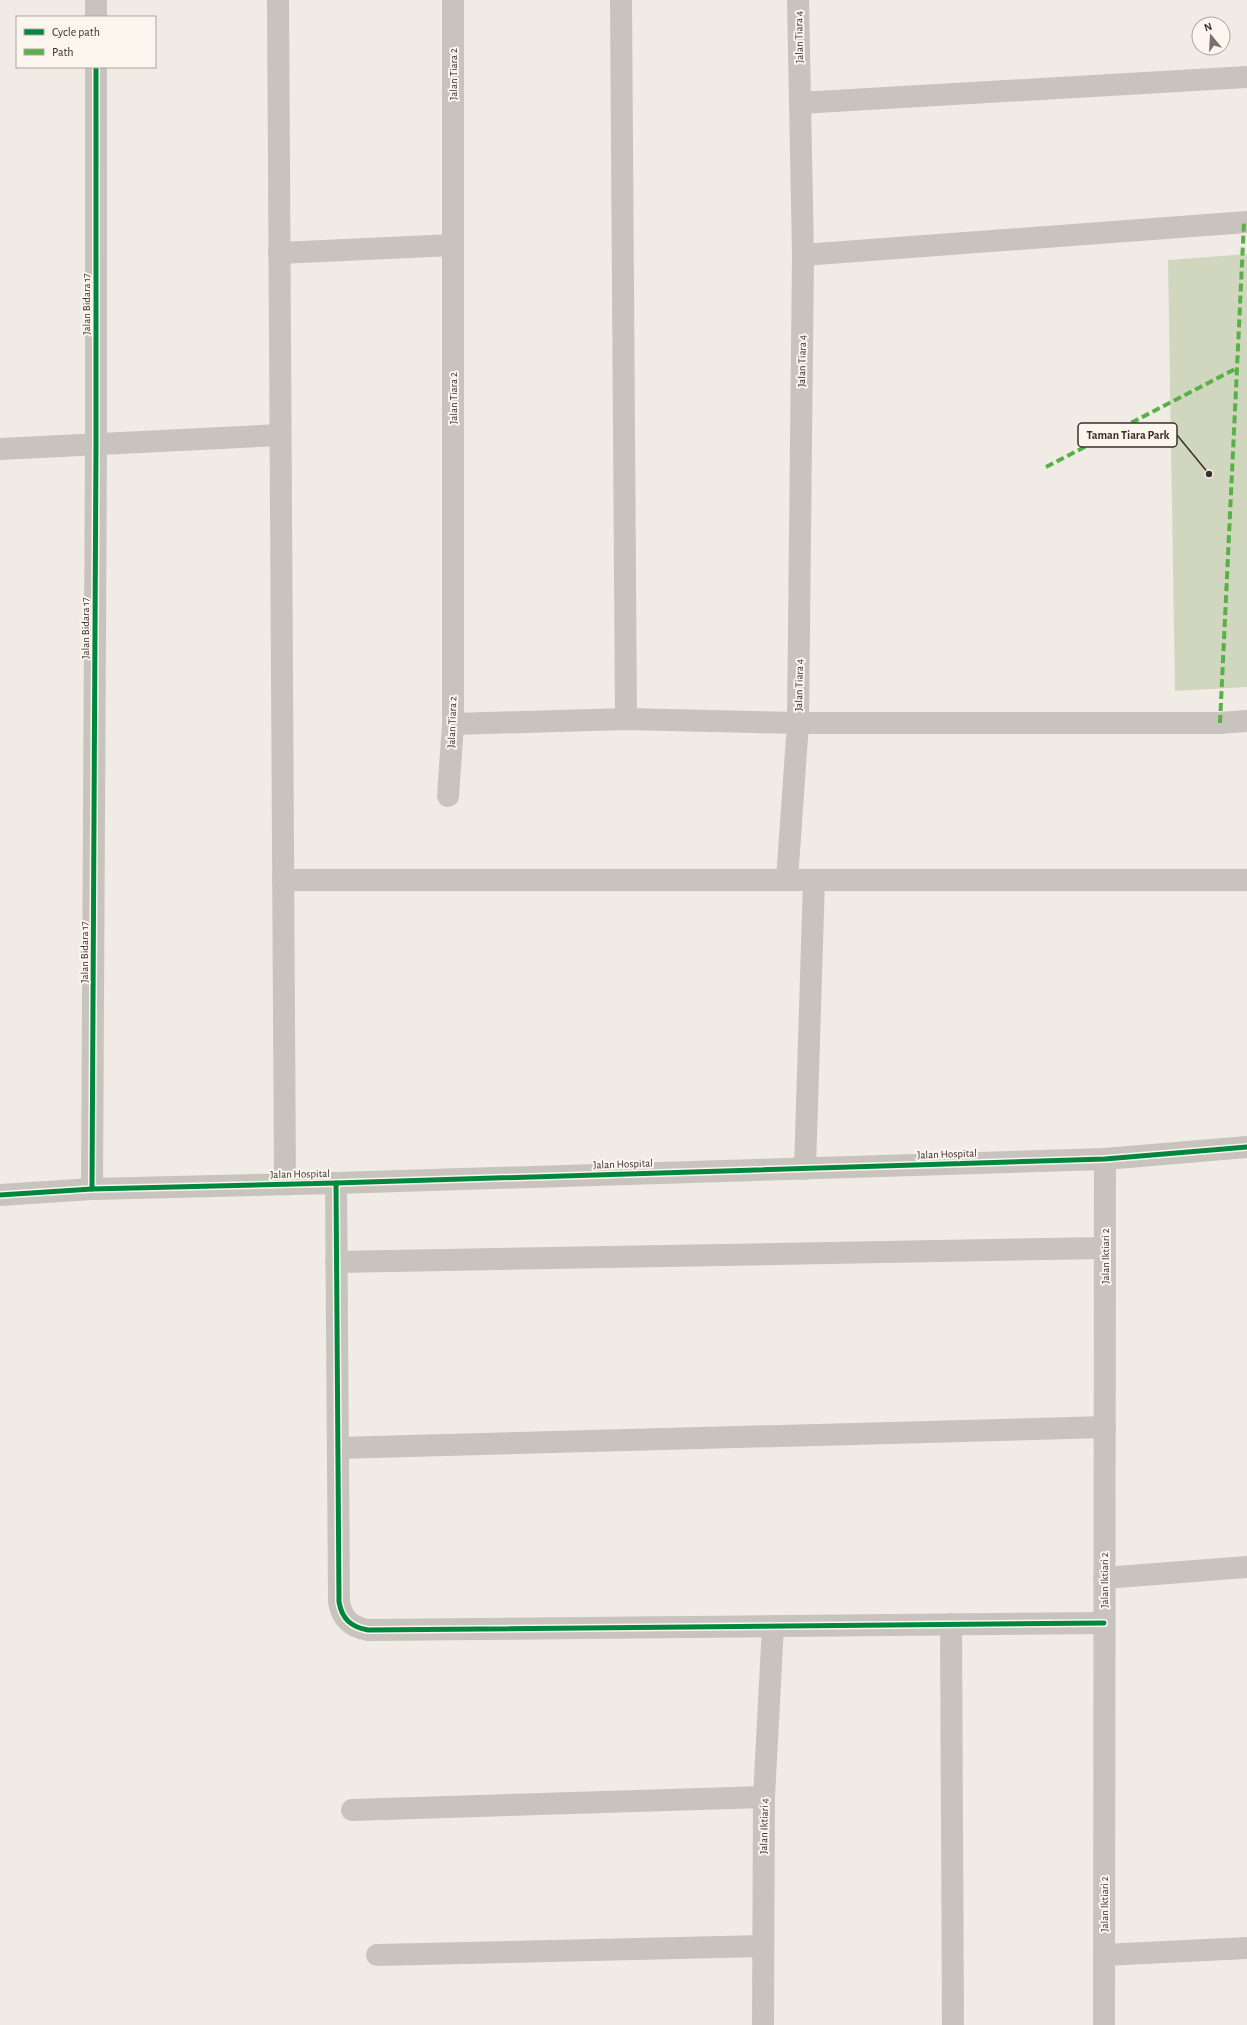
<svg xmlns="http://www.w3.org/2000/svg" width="1247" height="2025" font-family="'Alegreya Sans',sans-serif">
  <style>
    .green { fill: #d1d6bf }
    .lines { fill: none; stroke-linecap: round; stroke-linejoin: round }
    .lane { stroke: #c9c3be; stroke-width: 22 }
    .street { stroke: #c9c3be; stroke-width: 22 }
    .quiet { stroke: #57b246; stroke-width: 4; stroke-dasharray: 8 4; stroke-linecap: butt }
    .cycleway-casing { stroke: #fbf5ee; stroke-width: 8 }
    .cycleway { stroke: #00873e; stroke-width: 5 }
    .labels { text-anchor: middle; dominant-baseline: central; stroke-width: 4; stroke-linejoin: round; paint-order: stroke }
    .street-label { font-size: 11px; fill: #3b302b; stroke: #fbf5ee }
    .leader { fill: none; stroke: #3b302b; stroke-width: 1.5 }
    .callout-dot { fill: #3b302b; stroke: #fbf5ee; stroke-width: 1.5 }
    .callout { fill: #fbf5ee; stroke: #3b302b; stroke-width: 1.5 }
    .callout-label { font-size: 12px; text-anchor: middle; font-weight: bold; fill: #3b302b }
  </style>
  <rect width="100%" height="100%" fill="#f0ebe5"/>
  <polygon class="green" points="1247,254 1247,687 1175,691 1168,260"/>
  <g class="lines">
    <g class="lane">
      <polyline points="278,0 285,1184"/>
      <polyline points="621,0 626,719"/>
      <polyline points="800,103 1247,77"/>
      <polyline points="279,253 453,245"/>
      <polyline points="0,449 280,435"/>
      <polyline points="283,880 1247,880"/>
      <polyline points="787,880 798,723"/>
      <polyline points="805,1169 814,880"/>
      <polyline points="338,1448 1105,1427"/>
      <polyline points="1104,1578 1247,1567"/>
      <polyline points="951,1624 953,2025"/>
      <polyline points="352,1810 764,1797"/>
      <polyline points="1104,1955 1247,1948"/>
    </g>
    <g class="street">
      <polyline points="96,0 96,17"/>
      <polyline points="803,255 1247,222"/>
      <polyline points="798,723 803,255 798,0"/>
      <polyline points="453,724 626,719 798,723 1220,723 1247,721"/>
      <polyline points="448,796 453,724 453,0"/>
      <path d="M 336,1183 L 339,1602 C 342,1619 351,1627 368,1630 L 1104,1623"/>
      <polyline points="92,1189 96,445 96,67"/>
      <polyline points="0,1195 92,1189 336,1183 1105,1159 1247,1147"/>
      <polyline points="336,1262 1105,1248"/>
      <polyline points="377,1955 762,1946"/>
      <polyline points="763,2025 764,1797 773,1626"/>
      <polyline points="1104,2025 1105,1159"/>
    </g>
    <g class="quiet">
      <polyline points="1046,467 1237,368"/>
      <polyline points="1220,723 1244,222"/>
    </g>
    <defs>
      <g id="cycleway">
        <path d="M 336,1183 L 339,1602 C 342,1619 351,1627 368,1630 L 1104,1623"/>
        <polyline points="92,1189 96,445 96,67"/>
        <polyline points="0,1195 92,1189 336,1183 1105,1159 1247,1147"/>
      </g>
    </defs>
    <use href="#cycleway" class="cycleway-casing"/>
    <use href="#cycleway" class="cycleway"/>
  </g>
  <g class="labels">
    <g class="street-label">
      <text transform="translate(799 37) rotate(-91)">Jalan Tiara 4</text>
      <text transform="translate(453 74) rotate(-90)">Jalan Tiara 2</text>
      <text transform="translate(86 304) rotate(-90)">Jalan Bidara 17</text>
      <text transform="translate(802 361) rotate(-89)">Jalan Tiara 4</text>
      <text transform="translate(453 398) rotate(-90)">Jalan Tiara 2</text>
      <text transform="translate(85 628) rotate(-90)">Jalan Bidara 17</text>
      <text transform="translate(799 685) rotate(-89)">Jalan Tiara 4</text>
      <text transform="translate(452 722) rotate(-88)">Jalan Tiara 2</text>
      <text transform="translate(84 952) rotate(-90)">Jalan Bidara 17</text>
      <text transform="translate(947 1154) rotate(-2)">Jalan Hospital</text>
      <text transform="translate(623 1164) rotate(-2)">Jalan Hospital</text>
      <text transform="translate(300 1174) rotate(-1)">Jalan Hospital</text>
      <text transform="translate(1105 1256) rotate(-90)">Jalan Iktiari 2</text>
      <text transform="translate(1104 1580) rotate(-90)">Jalan Iktiari 2</text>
      <text transform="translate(764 1826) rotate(-89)">Jalan Iktiari 4</text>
      <text transform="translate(1104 1904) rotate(-90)">Jalan Iktiari 2</text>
    </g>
  </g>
  <path class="leader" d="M1209 474L1177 435"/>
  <circle class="callout-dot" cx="1209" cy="474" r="4"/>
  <rect class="callout" x="1078" y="423" width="99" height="24" rx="4"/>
  <g class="callout-label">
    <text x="1128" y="439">Taman Tiara Park</text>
  </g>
  <rect x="16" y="16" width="140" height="52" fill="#fbf5ee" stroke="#aea6a0"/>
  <rect x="24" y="29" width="20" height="6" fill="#00873e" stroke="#aea6a0"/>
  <text x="52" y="36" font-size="12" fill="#3b302b">Cycle path</text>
  <rect x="24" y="49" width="20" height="6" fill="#57b246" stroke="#aea6a0"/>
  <text x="52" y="56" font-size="12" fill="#3b302b">Path</text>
  <g transform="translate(1211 36) rotate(342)"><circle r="19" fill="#fbf5ee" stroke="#aea6a0"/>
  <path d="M0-3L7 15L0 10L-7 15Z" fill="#7a716c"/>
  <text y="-6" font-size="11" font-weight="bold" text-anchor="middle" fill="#3b302b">N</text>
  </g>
</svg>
